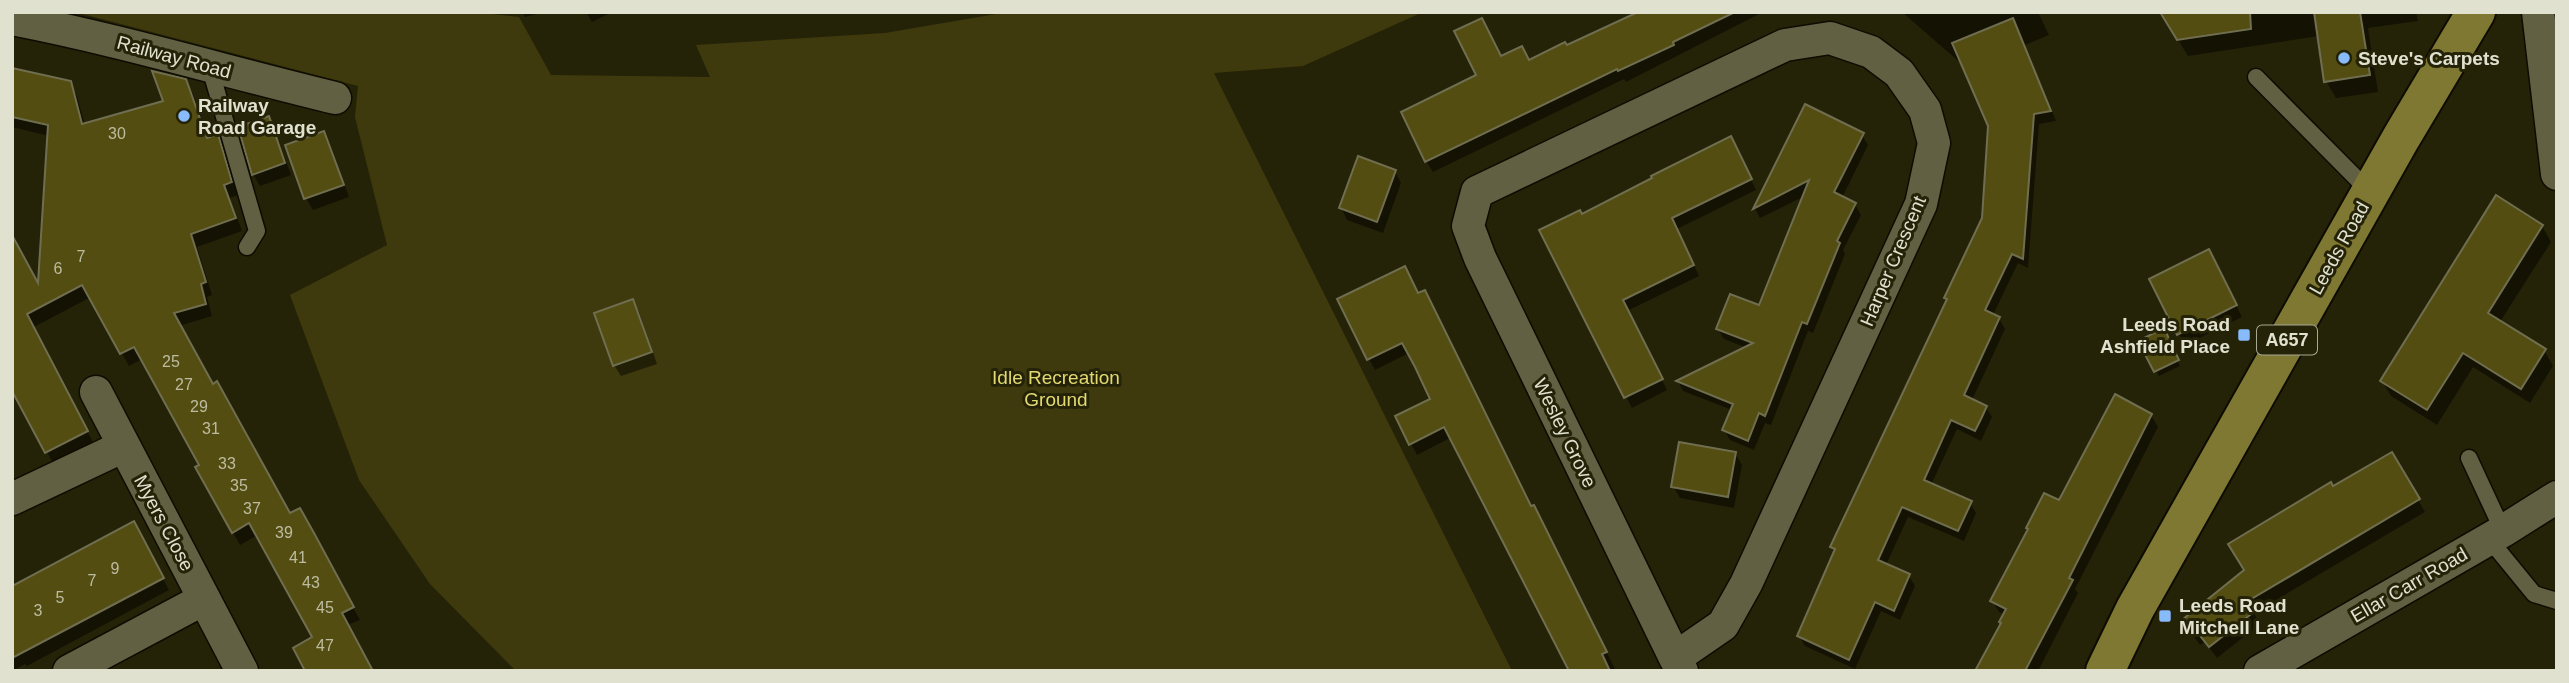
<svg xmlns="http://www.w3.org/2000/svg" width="2569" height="683" font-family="Helvetica,sans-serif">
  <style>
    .green { fill: #3f3a0d }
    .shadow { fill: #0007 }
    .building { fill: #534d12; stroke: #706e50; stroke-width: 2 }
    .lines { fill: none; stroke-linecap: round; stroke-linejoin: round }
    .service-casing { stroke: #0e0c00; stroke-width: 19 }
    .minor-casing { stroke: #0e0c00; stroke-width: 35 }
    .primary-casing { stroke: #0e0c00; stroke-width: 42 }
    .service { stroke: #626043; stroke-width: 16 }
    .minor { stroke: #626043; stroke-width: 32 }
    .primary { stroke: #7e7832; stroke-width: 38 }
    .poi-dot { fill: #87bbfb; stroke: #252307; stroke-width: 2.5 }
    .labels { text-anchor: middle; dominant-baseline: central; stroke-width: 6; stroke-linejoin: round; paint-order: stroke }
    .number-label { font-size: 16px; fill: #bebca0 }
    .shield { fill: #252307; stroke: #a9a894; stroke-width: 2 }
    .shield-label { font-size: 18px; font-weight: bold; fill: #e1e1d0 }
    .street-label { font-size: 19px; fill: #e1e1d0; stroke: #252307 }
    .poi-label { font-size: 19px; font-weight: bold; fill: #e1e1d0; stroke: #252307; text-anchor: start }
    .park-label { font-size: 19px; fill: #e2d970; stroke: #252307 }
  </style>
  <rect width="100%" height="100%" fill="#252307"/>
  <polygon class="green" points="75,12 473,12 519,17 551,75 710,77 696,45 885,33 1008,12 1423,12 1303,66 1214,73 1512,671 516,671 430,584 359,480 290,295 387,245 355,117 358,86"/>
  <g class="shadow">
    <polygon points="522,12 545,12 525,17"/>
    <polygon points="586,12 612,12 592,22"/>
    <polygon points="1641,12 1763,12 1626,82 1624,79 1433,172 1426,161 1479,76 1501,58 1529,62"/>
    <polygon points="1902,12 2038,12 2049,35 2025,45 2056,121 2039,124 2028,268 2018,263 1993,315 1999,318 2005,329 1972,400 1986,407 1992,417 1981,441 1957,429 1931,485 1970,503 1976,513 1964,541 1908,517 1886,565 1909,576 1915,586 1900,620 1881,611 1855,669 1805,646 1799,636 1836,553 1832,547 1948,302 1946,298 1984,218 1989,126 1964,66"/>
    <polygon points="2161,12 2416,12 2418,21 2368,28 2378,92 2336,98 2326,81 2319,36 2188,56"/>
    <polygon points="12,70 70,83 77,96 85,125 165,102 185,80 193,94 209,139 217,136 225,149 238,195 230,198 242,231 197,247 212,295 207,297 212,316 179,326 289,515 306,523 360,620 314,638 258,535 240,545 197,468 201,465 142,359 129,366 91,297 32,328 94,444 54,465 12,387 12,237 39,288 49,136 12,127"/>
    <polygon points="1806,106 1862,135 1868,145 1842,198 1855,204 1861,215 1843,250 1845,254 1813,333 1808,331 1771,425 1765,423 1754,450 1730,440 1724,430 1732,410 1683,391 1678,381 1747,348 1724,339 1718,329 1760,307 1805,196 1760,218 1755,209"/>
    <polygon points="268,119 274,130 291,175 260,186 253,174"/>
    <polygon points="323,133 330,144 349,197 313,210 306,198"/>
    <polygon points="1736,149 1756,190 1677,229 1699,276 1627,311 1667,390 1632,408 1542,231"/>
    <polygon points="1395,171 1401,183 1383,233 1347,220 1341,208"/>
    <polygon points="2542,226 2551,242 2500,322 2544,350 2553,366 2530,403 2473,367 2437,425 2391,396 2382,381"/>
    <polygon points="2215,263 2242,317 2185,345 2179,334"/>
    <polygon points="1404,268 1531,508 1540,518 1616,671 1570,671 1452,437 1417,455 1411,444 1432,400 1409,353 1375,370 1369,359"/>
    <polygon points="632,301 639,312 657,364 621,376 614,365"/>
    <polygon points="2166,336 2180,366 2159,376 2141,342"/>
    <polygon points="2151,415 2158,427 2075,589 2078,593 2038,671 1977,671 2003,624 2005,615 1999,612 1992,601 2060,503"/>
    <polygon points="1735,453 1742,465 1734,508 1680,498 1673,486"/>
    <polygon points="2391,454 2425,512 2254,613 2260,624 2217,658 2205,642 2200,645 2191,632 2246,571 2333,489"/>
    <polygon points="140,536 169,590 27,666 25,664 12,671 12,588"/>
  </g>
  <g class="building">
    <polygon points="1638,12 1735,12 1673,42 1674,45 1618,71 1617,69 1425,162 1401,112 1476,75 1454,31 1482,18 1501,56 1522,46 1529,60 1565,42 1567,45"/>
    <polygon points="2160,12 2250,12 2251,29 2177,40"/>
    <polygon points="2314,12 2360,12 2370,75 2324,82"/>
    <polygon points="2013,18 2051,111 2034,114 2023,259 2012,254 1985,310 2000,317 1964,395 1987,406 1981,419 1975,431 1951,420 1924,480 1972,501 1958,531 1902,507 1878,560 1910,574 1894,611 1875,602 1849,660 1797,636 1835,549 1830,547 1947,299 1944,298 1982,218 1988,126 1952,43"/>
    <polygon points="12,68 71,81 82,124 163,101 152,71 186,79 207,138 218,134 232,182 224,185 236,218 191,234 206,282 201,284 206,304 174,313 213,384 217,381 290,513 300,508 314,533 354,607 342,613 373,671 305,671 293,648 312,637 249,523 232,533 195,467 199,465 134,347 120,354 82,285 27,314 88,431 45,453 12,391 12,235 38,283 48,125 12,117"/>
    <polygon points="1805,104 1864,133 1834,192 1856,203 1837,241 1840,243 1807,324 1802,322 1765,416 1759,413 1748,441 1722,430 1733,404 1676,381 1753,343 1716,329 1730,294 1759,305 1809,180 1753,209"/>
    <polygon points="269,116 285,163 252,175 238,127"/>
    <polygon points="324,131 344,185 304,199 285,145"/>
    <polygon points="1731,136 1752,179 1672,218 1694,265 1623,300 1663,379 1624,398 1539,230 1580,210 1582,214 1652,178 1651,176"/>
    <polygon points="1358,156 1396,170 1377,222 1339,208"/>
    <polygon points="2496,195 2543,225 2488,313 2546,349 2521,389 2463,353 2427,410 2380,381"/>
    <polygon points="2209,249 2237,305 2177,335 2149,279"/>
    <polygon points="1405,266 1418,293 1425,290 1531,506 1534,505 1593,624 1607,652 1602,654 1610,671 1569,671 1444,427 1409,445 1395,416 1430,399 1415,367 1402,343 1367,360 1337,299"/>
    <polygon points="633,299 652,352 613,366 594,313"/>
    <polygon points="2164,328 2179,360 2154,372 2138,341"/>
    <polygon points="2115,394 2152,414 2069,578 2073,580 2025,671 1975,671 2001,623 1999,622 2006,609 1990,601 2028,529 2026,528 2044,493 2059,500"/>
    <polygon points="1679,442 1736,452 1728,497 1671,487"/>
    <polygon points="2392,452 2420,499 2248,601 2255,611 2209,647 2197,632 2192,635 2182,620 2244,570 2228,544 2331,482 2333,486"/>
    <polygon points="134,521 164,578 12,658 12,586"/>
  </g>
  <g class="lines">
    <defs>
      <g id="service">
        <polyline points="210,68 257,231 247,247"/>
        <polyline points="2256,77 2370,192"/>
        <polyline points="2469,458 2503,531"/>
        <polyline points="2489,539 2534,594 2557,601"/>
      </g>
      <g id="minor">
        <polyline points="2538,12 2557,174"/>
        <path d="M 12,19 C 121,40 227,72 335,98"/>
        <polyline points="96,392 242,671"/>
        <polyline points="12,499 124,446"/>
        <polyline points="1675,658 1723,625 1746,584 1921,204 1934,143 1925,110 1899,73 1871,52 1830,38 1785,45 1477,192 1468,226 1480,258 1675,658 1682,671"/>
        <polyline points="69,671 204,599"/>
        <polyline points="2260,671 2503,531 2557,497"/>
      </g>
      <polyline id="primary" points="2105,671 2135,609 2401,138 2476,12"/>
    </defs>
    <use href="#service" class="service-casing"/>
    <use href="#minor" class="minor-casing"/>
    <use href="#primary" class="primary-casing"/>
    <use href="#service" class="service"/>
    <use href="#minor" class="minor"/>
    <use href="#primary" class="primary"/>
  </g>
  <g class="poi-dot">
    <circle cx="2344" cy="58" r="7"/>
    <circle cx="184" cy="116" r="7"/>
    <rect x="2237" y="328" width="14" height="14" rx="3.5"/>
    <rect x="2158" y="609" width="14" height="14" rx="3.5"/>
  </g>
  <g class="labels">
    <g class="number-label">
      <text x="117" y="133">30</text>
      <text x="81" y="256">7</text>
      <text x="58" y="268">6</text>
      <text x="171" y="361">25</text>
      <text x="184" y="384">27</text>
      <text x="199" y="406">29</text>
      <text x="211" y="428">31</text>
      <text x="227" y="463">33</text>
      <text x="239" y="485">35</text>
      <text x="252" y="508">37</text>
      <text x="284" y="532">39</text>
      <text x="298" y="557">41</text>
      <text x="115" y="568">9</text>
      <text x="92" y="580">7</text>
      <text x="311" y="582">43</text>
      <text x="60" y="597">5</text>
      <text x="325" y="607">45</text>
      <text x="38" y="610">3</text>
      <text x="325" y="645">47</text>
    </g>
    <rect class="shield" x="2257" y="325.5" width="60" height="29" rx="5"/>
    <g class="shield-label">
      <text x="2287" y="340">A657</text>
    </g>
    <g class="street-label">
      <text transform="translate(174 57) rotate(15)">Railway Road</text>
      <text transform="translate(2339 248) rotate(-61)">Leeds Road</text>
      <text transform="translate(1893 261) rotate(-67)">Harper Crescent</text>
      <text transform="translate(1565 433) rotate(64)">Wesley Grove</text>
      <text transform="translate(164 523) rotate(62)">Myers Close</text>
      <text transform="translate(2409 585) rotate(-30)">Ellar Carr Road</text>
    </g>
    <g class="poi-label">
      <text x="2358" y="58">Steve's Carpets</text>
      <text x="198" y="105">Railway<tspan x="198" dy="22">Road Garage</tspan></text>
      <text x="2230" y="324" text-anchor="end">Leeds Road<tspan x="2230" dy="22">Ashfield Place</tspan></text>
      <text x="2179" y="605">Leeds Road<tspan x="2179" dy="22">Mitchell Lane</tspan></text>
    </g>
    <g class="park-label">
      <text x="1056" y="377">Idle Recreation<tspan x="1056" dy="22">Ground</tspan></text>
    </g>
  </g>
  <rect width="2569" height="683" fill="none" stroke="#e1e1d0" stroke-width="28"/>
</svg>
